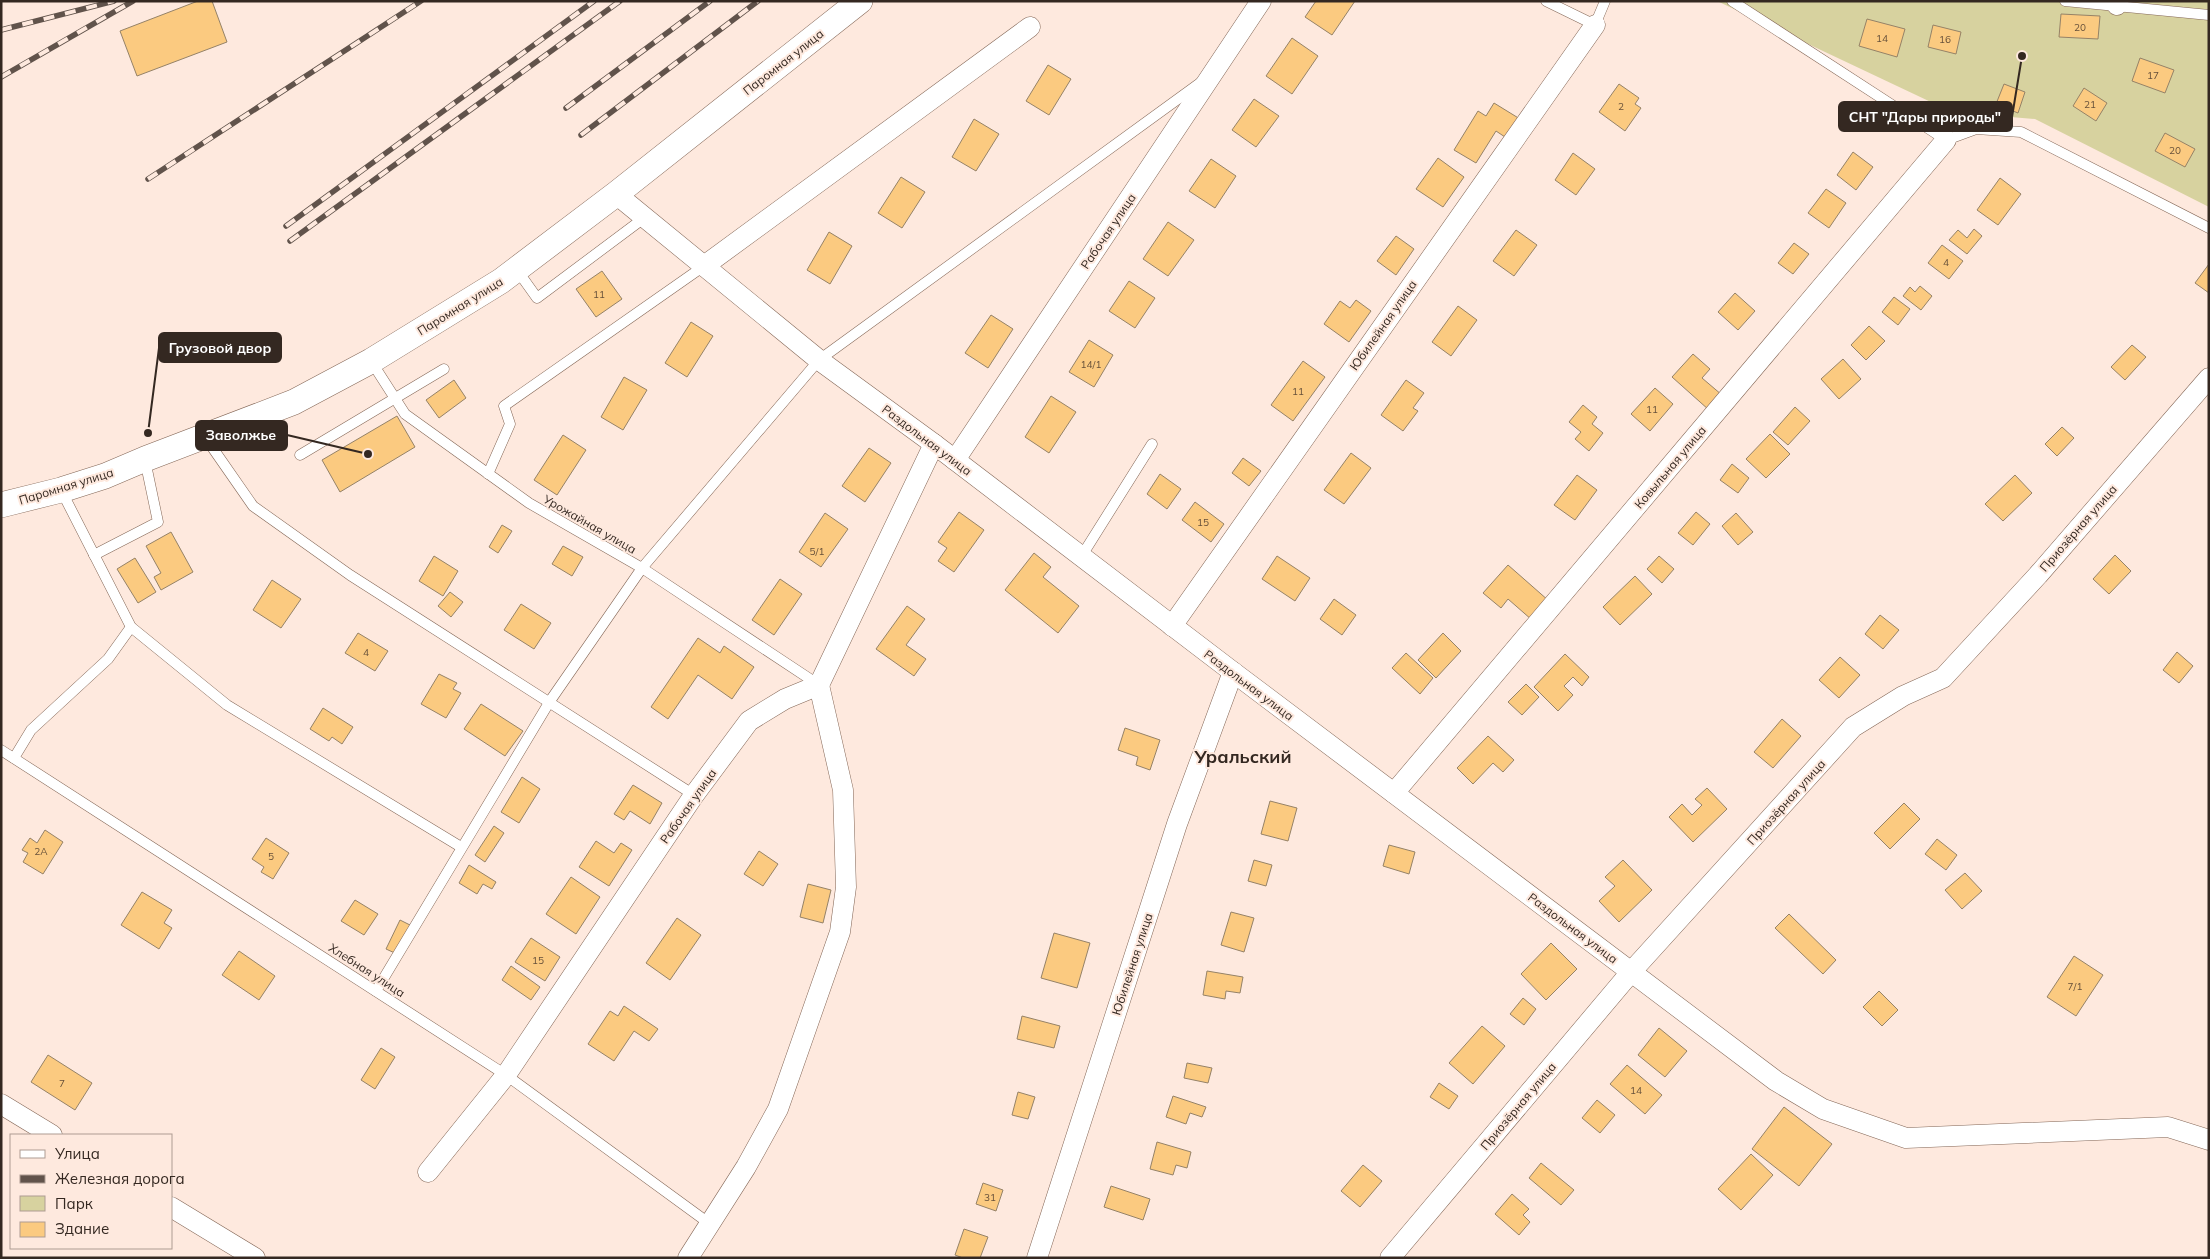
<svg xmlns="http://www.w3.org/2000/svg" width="2210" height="1259" font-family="Mulish,sans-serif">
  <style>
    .green { fill: #d7d29f }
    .building { fill: #fbca80; stroke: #958267 }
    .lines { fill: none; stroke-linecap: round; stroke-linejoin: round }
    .service-casing { stroke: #846757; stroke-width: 11 }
    .minor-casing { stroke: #846757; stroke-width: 21 }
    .tertiary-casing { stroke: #846757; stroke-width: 26 }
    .service { stroke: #fff; stroke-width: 10 }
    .minor { stroke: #fff; stroke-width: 20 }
    .tertiary { stroke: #fff; stroke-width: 25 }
    .rail-casing { stroke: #61534b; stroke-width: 5.5 }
    .rail { stroke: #fee9de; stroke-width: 4; stroke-dasharray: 11; stroke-linecap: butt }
    .labels { text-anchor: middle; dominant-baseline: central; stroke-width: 4; stroke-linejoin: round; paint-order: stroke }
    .number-label { font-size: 10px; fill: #665039 }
    .street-label { font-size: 12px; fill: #342821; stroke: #fee9de }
    .district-label { font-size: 18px; font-weight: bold; fill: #342821; stroke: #fee9de }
    .leader { fill: none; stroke: #342821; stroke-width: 2 }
    .callout-dot { fill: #342821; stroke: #fee9de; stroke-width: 2 }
    .callout { fill: #342821; stroke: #342821; stroke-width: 2 }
    .callout-label { font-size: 14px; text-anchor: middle; font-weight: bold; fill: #fff }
  </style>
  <rect width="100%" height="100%" fill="#fee9de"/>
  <polygon class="green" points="1717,1 2209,1 2209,207 2035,119 1952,112"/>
  <g class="building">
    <polygon points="198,1 212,1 227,42 137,76 120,31"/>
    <polygon points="1316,1 1355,1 1332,35 1305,17"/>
    <polygon points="2061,14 2100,16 2098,39 2059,37"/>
    <polygon points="1867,19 1905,29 1897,57 1859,46"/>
    <polygon points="1933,25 1961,32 1956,54 1928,47"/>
    <polygon points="1292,38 1318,56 1292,94 1266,76"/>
    <polygon points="2140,58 2174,70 2165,93 2132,81"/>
    <polygon points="1048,65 1071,79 1049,115 1026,101"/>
    <polygon points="1619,84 1639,98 1635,104 1641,108 1625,131 1599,112"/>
    <polygon points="2004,84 2025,92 2018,113 1996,104"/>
    <polygon points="2084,88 2107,103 2096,121 2073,106"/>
    <polygon points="1254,99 1279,116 1256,147 1232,130"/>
    <polygon points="1494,103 1520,119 1508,139 1496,131 1476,163 1454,150 1478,111 1486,116"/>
    <polygon points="974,119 999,134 976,171 952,157"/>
    <polygon points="2165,133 2195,149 2185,167 2155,151"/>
    <polygon points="1853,152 1873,167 1856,190 1837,175"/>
    <polygon points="1573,153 1595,169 1576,195 1555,180"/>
    <polygon points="1438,158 1464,177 1443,207 1416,189"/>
    <polygon points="1211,159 1236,176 1215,208 1189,191"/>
    <polygon points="901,177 925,192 902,228 878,213"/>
    <polygon points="2000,178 2021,194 1998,225 1977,210"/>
    <polygon points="1826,189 1846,203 1829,228 1808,213"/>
    <polygon points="1168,222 1194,240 1168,276 1143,259"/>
    <polygon points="1974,229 1982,236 1967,254 1949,240 1958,230 1967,238"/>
    <polygon points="1516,230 1537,245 1514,276 1493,261"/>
    <polygon points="829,232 852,246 830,284 807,270"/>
    <polygon points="1396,236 1414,249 1396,275 1377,261"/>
    <polygon points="1794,243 1809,254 1793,274 1778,263"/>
    <polygon points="1942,245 1963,261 1949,279 1928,263"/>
    <polygon points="2209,264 2209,293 2195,283"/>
    <polygon points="602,271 622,299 596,317 576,289"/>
    <polygon points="1129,281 1155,298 1135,328 1109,311"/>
    <polygon points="1920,286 1932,296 1921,310 1903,296 1910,287 1915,292"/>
    <polygon points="1735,293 1755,311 1738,330 1718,312"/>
    <polygon points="1894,297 1910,309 1898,325 1882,312"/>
    <polygon points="1356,300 1371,311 1349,342 1324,324 1340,301 1350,308"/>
    <polygon points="1458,306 1477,320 1451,356 1432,342"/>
    <polygon points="991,315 1013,329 988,368 965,353"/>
    <polygon points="691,322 713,336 687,377 665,363"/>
    <polygon points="1869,326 1885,341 1866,360 1851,345"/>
    <polygon points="1089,340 1113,355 1094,387 1069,372"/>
    <polygon points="2132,345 2146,357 2125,380 2111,367"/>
    <polygon points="1693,354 1710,369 1702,378 1722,395 1709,410 1672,377"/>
    <polygon points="1843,359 1861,379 1839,399 1821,379"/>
    <polygon points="1303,361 1325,377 1293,421 1271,405"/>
    <polygon points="624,377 647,390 623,430 601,417"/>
    <polygon points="454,380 466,398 439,418 426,400"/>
    <polygon points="1406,380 1424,393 1413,408 1418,411 1403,431 1381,415"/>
    <polygon points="1655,388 1673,404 1650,431 1631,414"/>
    <polygon points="1051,396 1076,412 1049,453 1025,437"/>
    <polygon points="1583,405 1597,417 1592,424 1603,433 1589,451 1575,439 1581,432 1569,422"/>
    <polygon points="1795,407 1810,421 1788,445 1773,432"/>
    <polygon points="397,416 415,447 340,492 322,460"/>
    <polygon points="2062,427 2074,438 2057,456 2045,444"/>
    <polygon points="1770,434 1790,454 1766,478 1746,459"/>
    <polygon points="563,435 586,450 557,495 534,480"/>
    <polygon points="869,448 891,463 865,502 842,486"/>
    <polygon points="1351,453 1371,468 1344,504 1324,490"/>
    <polygon points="1243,458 1261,471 1249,486 1232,473"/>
    <polygon points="1732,464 1749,478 1738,493 1720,480"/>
    <polygon points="1160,474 1181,489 1167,509 1147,494"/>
    <polygon points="1577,475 1597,490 1575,520 1554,505"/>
    <polygon points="2015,475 2032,493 2003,521 1985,504"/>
    <polygon points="1195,502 1224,524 1211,542 1182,520"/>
    <polygon points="959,512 984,530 954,572 938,561 947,548 938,542"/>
    <polygon points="1696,512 1710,524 1693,545 1678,533"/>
    <polygon points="825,513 848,529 821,567 799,552"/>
    <polygon points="1736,513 1753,532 1738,545 1722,526"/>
    <polygon points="502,525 512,531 498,553 489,547"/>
    <polygon points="171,532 193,572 161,590 154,577 161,573 146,546"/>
    <polygon points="563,546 583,557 572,576 552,564"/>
    <polygon points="1034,553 1051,567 1043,577 1079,606 1058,633 1005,590"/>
    <polygon points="2115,555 2131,571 2109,594 2093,579"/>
    <polygon points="434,556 458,571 443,596 419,581"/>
    <polygon points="1277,556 1310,578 1295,601 1262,579"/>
    <polygon points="1659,556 1674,569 1662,583 1647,569"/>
    <polygon points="135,558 156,592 138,603 117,569"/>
    <polygon points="1508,565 1549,601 1532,620 1508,599 1501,608 1483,593"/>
    <polygon points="1635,576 1652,594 1620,625 1603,607"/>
    <polygon points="780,579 802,594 774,635 752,620"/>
    <polygon points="272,580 301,599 281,628 253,610"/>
    <polygon points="450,592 463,602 451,617 438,606"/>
    <polygon points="1334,599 1356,615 1342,635 1320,619"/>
    <polygon points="521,604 551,623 534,649 504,630"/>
    <polygon points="907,606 925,619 906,645 926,659 914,676 876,649"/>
    <polygon points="1880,615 1899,630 1883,649 1865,634"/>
    <polygon points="358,633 388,651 375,671 345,653"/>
    <polygon points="1443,633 1461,651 1436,678 1418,660"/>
    <polygon points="698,638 720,653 724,646 754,667 732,699 698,675 668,719 651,707"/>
    <polygon points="2177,652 2193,666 2179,683 2163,670"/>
    <polygon points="1406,653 1433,678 1420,694 1392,668"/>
    <polygon points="1565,654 1589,677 1582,686 1573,677 1564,686 1573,695 1558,711 1534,687"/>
    <polygon points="1840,657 1860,675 1839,698 1819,680"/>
    <polygon points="439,674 457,683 453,689 461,693 446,718 421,704"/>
    <polygon points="1526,684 1539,697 1522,715 1508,702"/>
    <polygon points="481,704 523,731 505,756 464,729"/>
    <polygon points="323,708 353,727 342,744 332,737 329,741 310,729"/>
    <polygon points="1782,719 1801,736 1773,768 1754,752"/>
    <polygon points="1125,728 1160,740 1150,770 1136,765 1138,757 1118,750"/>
    <polygon points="1488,736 1514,760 1503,772 1493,763 1473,784 1457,768"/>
    <polygon points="522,777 540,789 519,823 501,812"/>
    <polygon points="633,785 662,803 650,824 630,811 624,820 614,814"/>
    <polygon points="1707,788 1727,809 1693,842 1669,817 1682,804 1692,815 1702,805 1695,799"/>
    <polygon points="1270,801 1297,808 1288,841 1261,834"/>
    <polygon points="1904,803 1920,819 1890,849 1874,833"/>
    <polygon points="494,826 504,833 485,862 475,855"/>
    <polygon points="45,830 63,842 43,874 23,862 28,853 22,850 30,838 37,843"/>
    <polygon points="266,838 289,853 273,879 261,872 264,867 252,859"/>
    <polygon points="1937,839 1957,855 1946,870 1925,854"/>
    <polygon points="596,841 614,853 621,843 632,850 609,886 579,867"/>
    <polygon points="1389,845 1415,852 1409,874 1383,866"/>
    <polygon points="759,851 778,864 763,886 744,874"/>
    <polygon points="1254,860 1272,865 1266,886 1248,881"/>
    <polygon points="1623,860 1652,890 1619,922 1599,901 1615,886 1605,877"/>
    <polygon points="469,865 496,882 492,889 483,884 477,894 459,883"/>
    <polygon points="1965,873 1982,891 1962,909 1945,890"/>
    <polygon points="571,877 600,897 576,934 546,914"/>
    <polygon points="808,884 831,890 823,923 800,917"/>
    <polygon points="142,892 172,910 164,923 172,928 159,949 121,925"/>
    <polygon points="355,900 378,914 364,935 341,921"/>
    <polygon points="1231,912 1254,918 1244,952 1221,945"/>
    <polygon points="1789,914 1836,960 1823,974 1775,928"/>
    <polygon points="677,918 701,935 670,980 646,963"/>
    <polygon points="400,920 412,926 397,954 386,949"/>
    <polygon points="1054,933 1090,943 1077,988 1041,978"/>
    <polygon points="531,938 560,957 545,981 515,962"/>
    <polygon points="1551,943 1577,969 1546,1000 1521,974"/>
    <polygon points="239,951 275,976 259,1000 222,975"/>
    <polygon points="2074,956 2103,975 2076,1016 2047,997"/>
    <polygon points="511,966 540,987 531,1000 502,980"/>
    <polygon points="1207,971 1243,977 1240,993 1226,991 1225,999 1203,995"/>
    <polygon points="1879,991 1898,1010 1882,1026 1863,1007"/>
    <polygon points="1523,998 1536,1009 1524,1025 1510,1014"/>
    <polygon points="624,1006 658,1029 649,1041 634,1031 614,1061 588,1044 610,1011 618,1016"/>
    <polygon points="1022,1016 1060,1026 1054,1048 1017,1039"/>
    <polygon points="1482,1026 1505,1046 1473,1084 1449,1063"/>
    <polygon points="1659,1028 1687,1051 1665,1077 1638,1055"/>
    <polygon points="381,1048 395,1057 375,1089 361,1080"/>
    <polygon points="48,1055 92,1083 75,1110 31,1082"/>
    <polygon points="1187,1063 1212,1068 1208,1083 1184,1078"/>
    <polygon points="1627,1065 1662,1095 1645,1114 1610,1084"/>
    <polygon points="1439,1083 1458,1096 1449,1109 1430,1097"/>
    <polygon points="1018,1092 1035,1097 1028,1119 1012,1115"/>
    <polygon points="1173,1096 1206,1107 1202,1117 1190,1113 1186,1124 1166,1117"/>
    <polygon points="1597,1100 1615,1115 1600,1133 1582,1118"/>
    <polygon points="1784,1107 1832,1144 1799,1186 1752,1149"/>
    <polygon points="1157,1142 1191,1152 1187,1168 1176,1165 1173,1175 1150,1169"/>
    <polygon points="1751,1154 1773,1175 1741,1210 1718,1189"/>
    <polygon points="1541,1163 1574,1190 1561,1205 1529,1178"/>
    <polygon points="1363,1165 1382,1181 1360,1207 1341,1191"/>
    <polygon points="983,1183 1003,1190 996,1211 976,1204"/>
    <polygon points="1111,1186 1150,1199 1143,1220 1104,1207"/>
    <polygon points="1512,1194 1529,1209 1523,1215 1530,1222 1519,1235 1495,1214"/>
    <polygon points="964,1229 988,1237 980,1258 963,1258 955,1255"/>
  </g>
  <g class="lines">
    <defs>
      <g id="service">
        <polyline points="1546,1 1595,25 1605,1"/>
        <polyline points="1732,1 1946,140 1976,129 2021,132 2209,228"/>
        <polyline points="2065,1 2209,15"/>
        <polyline points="517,270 537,298 644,218"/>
        <polyline points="371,361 405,414 529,503 642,568 819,685"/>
        <polyline points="205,437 253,506 350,575 694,795"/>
        <polyline points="300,455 444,369"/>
        <polyline points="488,474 510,424 504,406 704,266"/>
        <polyline points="61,490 131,627 227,705 461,847"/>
        <polyline points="94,555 158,522 145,460"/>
        <polyline points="1081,557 1152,444"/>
        <polyline points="1,750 506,1075 710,1224"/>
        <polyline points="14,758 31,730 108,659 131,627"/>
        <polyline points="376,991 550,701 642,568 819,360 1200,83"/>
      </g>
      <g id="minor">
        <polyline points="2117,5 2118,1"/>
        <polyline points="616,194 819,360 934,444 1233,672 1776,1081 1823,1109 1906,1138 2168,1127 2209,1140"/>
        <polyline points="704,266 1030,27"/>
        <polyline points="955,460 1261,1"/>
        <polyline points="1172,626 1595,25"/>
        <polyline points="1394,793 1946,140"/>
        <polyline points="1,1104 52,1135"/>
        <polyline points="428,1172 506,1075 694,795 749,721 785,699 819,685 934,444"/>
        <polyline points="171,1207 255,1258"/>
        <polyline points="688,1258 746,1167 778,1109 840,932 846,887 843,790 819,685"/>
        <polyline points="1037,1258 1177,824 1233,672"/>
        <polyline points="1390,1258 1631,972 1853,727 1903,696 1943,678 2038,575 2209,378"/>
      </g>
      <polyline id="tertiary" points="1,505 61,490 105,476 145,459 294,402 371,361 501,281 616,194 860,1"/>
    </defs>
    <use href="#service" class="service-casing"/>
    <use href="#minor" class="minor-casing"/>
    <use href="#tertiary" class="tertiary-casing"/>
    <use href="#service" class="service"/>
    <use href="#minor" class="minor"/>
    <use href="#tertiary" class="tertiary"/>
    <defs>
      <g id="rail">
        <polyline points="1,30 114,1"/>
        <polyline points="1,77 133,1"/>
        <polyline points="566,108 710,1"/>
        <polyline points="581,135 758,1"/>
        <polyline points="148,179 421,1"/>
        <polyline points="286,226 594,1"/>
        <polyline points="290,241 620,1"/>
      </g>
    </defs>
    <use href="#rail" class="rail-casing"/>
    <use href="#rail" class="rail"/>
  </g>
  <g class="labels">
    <g class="number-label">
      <text x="2080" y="27">20</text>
      <text x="1882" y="38">14</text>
      <text x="1945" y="39">16</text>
      <text x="2153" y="75">17</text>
      <text x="2090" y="104">21</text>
      <text x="1621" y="106">2</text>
      <text x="2175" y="150">20</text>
      <text x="1946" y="262">4</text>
      <text x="599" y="294">11</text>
      <text x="1091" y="364">14/1</text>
      <text x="1298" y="391">11</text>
      <text x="1652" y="409">11</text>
      <text x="1203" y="522">15</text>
      <text x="817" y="551">5/1</text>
      <text x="366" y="652">4</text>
      <text x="41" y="851">2А</text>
      <text x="271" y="856">5</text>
      <text x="538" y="960">15</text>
      <text x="2075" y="986">7/1</text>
      <text x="62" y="1083">7</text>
      <text x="1636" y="1090">14</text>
      <text x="990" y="1197">31</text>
    </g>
    <g class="street-label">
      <text transform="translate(783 62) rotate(-38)">Паромная улица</text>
      <text transform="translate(1108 231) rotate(-56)">Рабочая улица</text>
      <text transform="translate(460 306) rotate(-32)">Паромная улица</text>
      <text transform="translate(1383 325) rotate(-55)">Юбилейная улица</text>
      <text transform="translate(927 440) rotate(37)">Раздольная улица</text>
      <text transform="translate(1670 467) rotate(-50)">Ковыльная улица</text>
      <text transform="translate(66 486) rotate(-17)">Паромная улица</text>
      <text transform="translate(590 524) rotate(30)">Урожайная улица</text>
      <text transform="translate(2078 528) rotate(-49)">Приозёрная улица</text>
      <text transform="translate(1249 685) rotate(37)">Раздольная улица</text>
      <text transform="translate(1786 802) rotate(-48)">Приозёрная улица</text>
      <text transform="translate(688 806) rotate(-55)">Рабочая улица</text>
      <text transform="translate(1573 928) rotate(37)">Раздольная улица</text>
      <text transform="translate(1132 964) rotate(-72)">Юбилейная улица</text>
      <text transform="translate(367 970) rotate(33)">Хлебная улица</text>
      <text transform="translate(1518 1106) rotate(-50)">Приозёрная улица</text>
    </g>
    <g class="district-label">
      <text x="1243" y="756">Уральский</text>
    </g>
  </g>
  <path class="leader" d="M2022 56L2012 117M148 433L159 348M368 454L287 435"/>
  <g class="callout-dot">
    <circle cx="2022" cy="56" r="5"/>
    <circle cx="148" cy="433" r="5"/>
    <circle cx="368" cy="454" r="5"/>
  </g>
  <g class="callout">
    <rect x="1839" y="102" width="173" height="29" rx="5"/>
    <rect x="159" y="333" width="122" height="29" rx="5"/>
    <rect x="196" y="421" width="91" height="29" rx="5"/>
  </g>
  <g class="callout-label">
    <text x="1925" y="122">СНТ "Дары природы"</text>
    <text x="220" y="353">Грузовой двор</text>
    <text x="241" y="440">Заволжье</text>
  </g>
  <rect width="2210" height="1259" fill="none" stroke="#342821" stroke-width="5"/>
  <rect x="10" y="1134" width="162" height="115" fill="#fee9de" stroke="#ad9c92"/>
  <rect x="20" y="1150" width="25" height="8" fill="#ffffff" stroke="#ad9c92"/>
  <text x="55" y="1159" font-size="15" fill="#342821">Улица</text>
  <rect x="20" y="1175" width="25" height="8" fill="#61534b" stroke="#ad9c92"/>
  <text x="55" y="1184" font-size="15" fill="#342821">Железная дорога</text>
  <rect x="20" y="1196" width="25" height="15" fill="#d7d29f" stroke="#ad9c92"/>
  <text x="55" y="1209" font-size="15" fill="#342821">Парк</text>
  <rect x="20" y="1222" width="25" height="15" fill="#fbca80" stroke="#ad9c92"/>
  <text x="55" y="1234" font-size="15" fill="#342821">Здание</text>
</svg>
